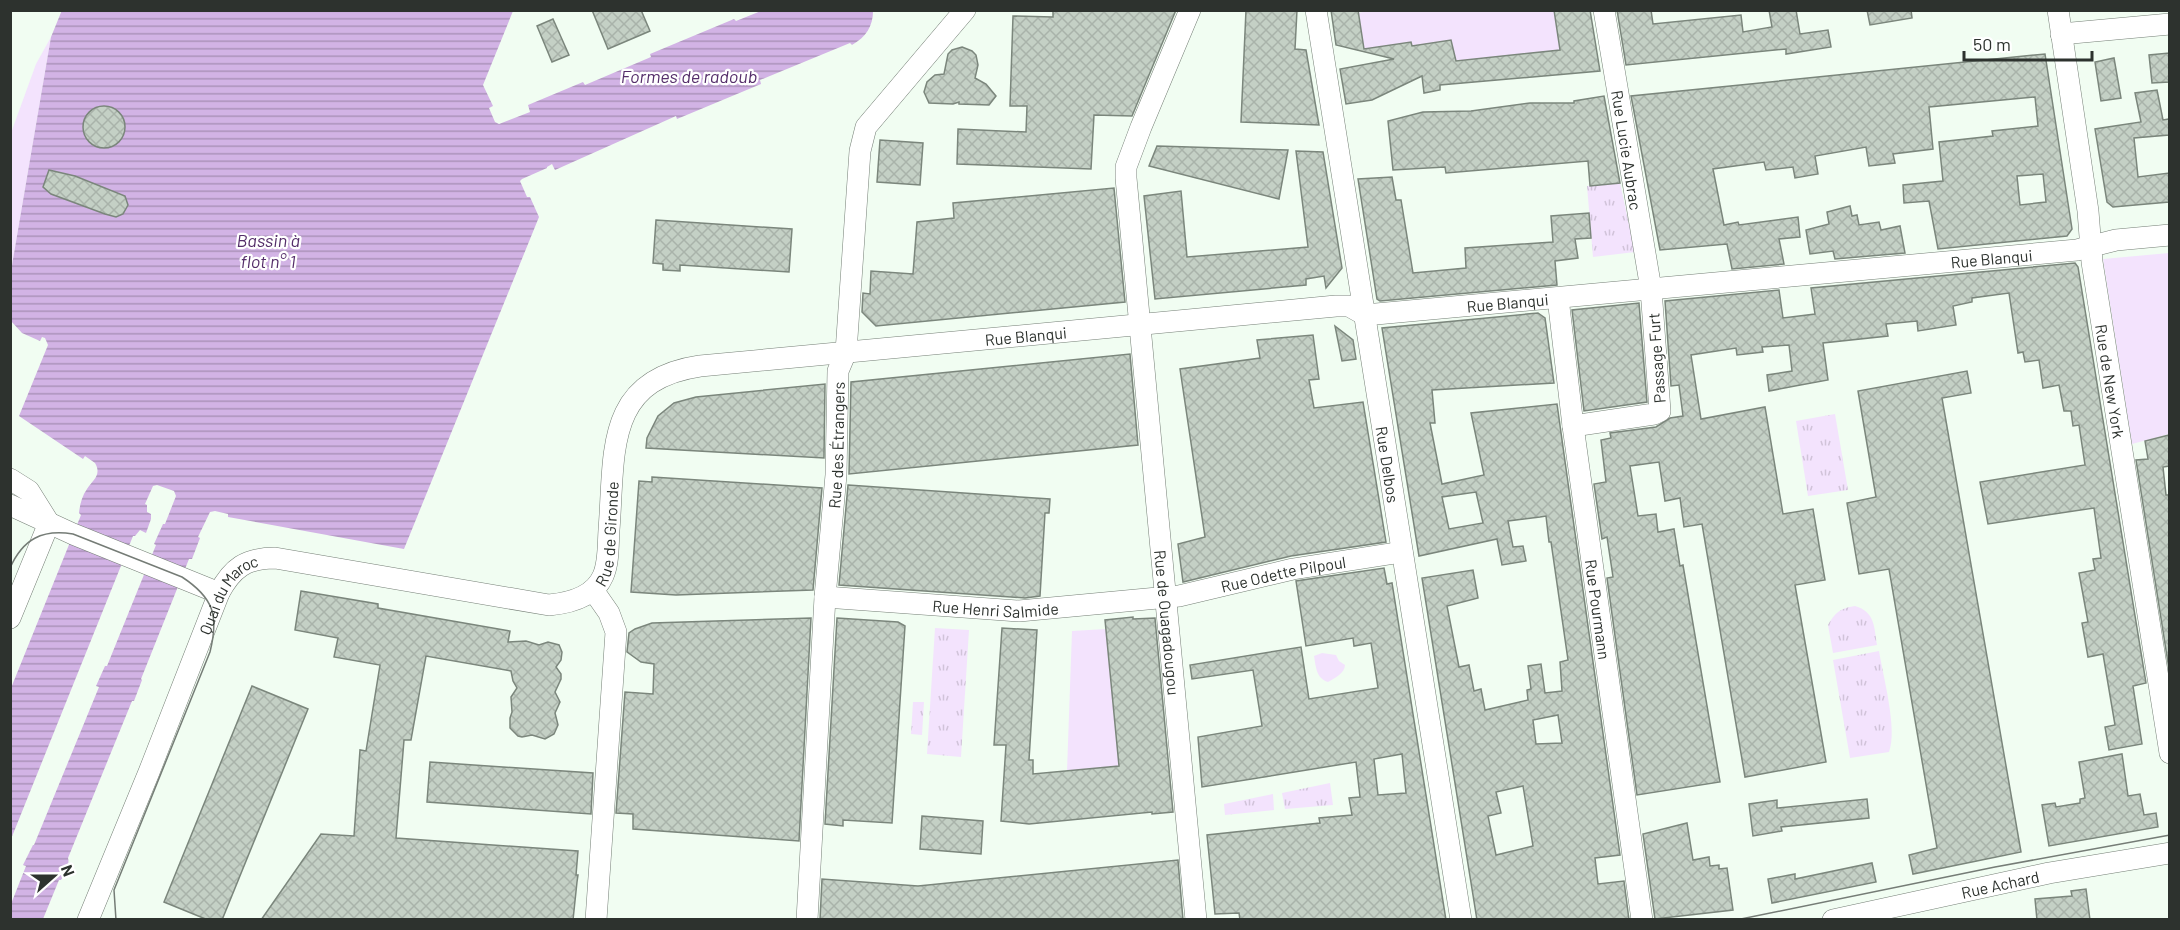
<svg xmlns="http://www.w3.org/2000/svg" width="2180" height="930" font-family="Barlow,sans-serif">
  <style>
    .grass { fill: url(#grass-tufts) }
    .green { fill: #f3e3fd }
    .water { fill: url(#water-rules) }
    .building { fill: url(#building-cross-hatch); stroke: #7b867c; stroke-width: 1.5; fill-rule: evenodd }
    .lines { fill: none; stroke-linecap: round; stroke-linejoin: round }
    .minor-casing { stroke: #757f76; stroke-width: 22 }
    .minor { stroke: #fff; stroke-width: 21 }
    .tram { stroke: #757c76; stroke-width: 1.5 }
    .labels { text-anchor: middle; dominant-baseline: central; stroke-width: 4.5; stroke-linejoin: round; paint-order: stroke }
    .street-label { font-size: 16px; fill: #2d322e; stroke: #fff }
    .water-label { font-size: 18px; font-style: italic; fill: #552e6a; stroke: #fff }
  </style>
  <defs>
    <pattern id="grass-tufts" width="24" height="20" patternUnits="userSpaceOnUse" patternTransform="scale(1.5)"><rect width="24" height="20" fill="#f3e3fd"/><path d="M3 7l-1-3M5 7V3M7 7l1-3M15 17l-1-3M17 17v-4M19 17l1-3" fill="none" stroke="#d1c3d9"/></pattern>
    <pattern id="water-rules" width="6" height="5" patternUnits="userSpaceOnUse" patternTransform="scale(1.5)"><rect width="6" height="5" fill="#d2b3e5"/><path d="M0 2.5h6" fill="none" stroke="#ab92ba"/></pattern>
    <pattern id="building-cross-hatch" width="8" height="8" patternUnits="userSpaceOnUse" patternTransform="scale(1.5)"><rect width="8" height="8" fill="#c4d0c5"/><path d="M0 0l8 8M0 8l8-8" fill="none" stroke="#a9b3aa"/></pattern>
  </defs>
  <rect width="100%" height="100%" fill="#f1fdf2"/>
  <g class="grass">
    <polygon points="1620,183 1635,252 1593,257 1587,186"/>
    <polygon points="1835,414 1848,490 1808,496 1796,421"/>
    <path d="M 1855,606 C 1875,612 1874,626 1877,645 L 1833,653 L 1828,625 C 1835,613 1840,608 1855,606 Z"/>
    <polygon points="935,628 969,630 961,757 927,754"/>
    <path d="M 1879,651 C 1883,676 1898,730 1889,752 L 1850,758 L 1833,660 Z"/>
    <polygon points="913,702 924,702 922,735 911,734"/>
    <polygon points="1330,783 1333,805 1285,809 1282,793"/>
    <polygon points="1273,794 1274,810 1225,815 1224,804"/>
  </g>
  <g class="green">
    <polygon points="1372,10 1554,11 1560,50 1456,61 1451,41 1435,43 1422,74 1416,79 1411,42 1364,49 1358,13"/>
    <polygon points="51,37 11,271 11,133 36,64"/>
    <polygon points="2169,253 2169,434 2132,444 2103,259"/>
    <polygon points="1106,629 1119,766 1067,771 1072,631"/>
    <path d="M 1322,653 L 1336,655 L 1339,661 L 1345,665 C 1345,673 1335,678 1328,682 C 1316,678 1316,667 1314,656 Z"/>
  </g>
  <path class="water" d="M 62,10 L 513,11 L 483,85 L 493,106 L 489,108 L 495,122 L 499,124 L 530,112 L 528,105 L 583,82 L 585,85 L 651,57 L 650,54 L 734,19 L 736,21 L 761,11 L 873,11 C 873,26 866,37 852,45 L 850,43 L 760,80 L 761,84 L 677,119 L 676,116 L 555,170 L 552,164 L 547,167 L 547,168 L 522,179 L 520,181 L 527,197 L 530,197 L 539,217 L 404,549 L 228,517 L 228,514 L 215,511 L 210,512 L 198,537 L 200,538 L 192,559 L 189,559 L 141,679 L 142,680 L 134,701 L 132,701 L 68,858 C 70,864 65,874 61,880 L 59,880 L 43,919 L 11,919 L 11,904 L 26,866 L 23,865 L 33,845 L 34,845 L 99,687 L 96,686 L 105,666 L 107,666 L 156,545 L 154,544 L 163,524 L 165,524 L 176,496 L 174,491 L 157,485 L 153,486 L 145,504 L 147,505 L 147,512 L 151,514 L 151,519 L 146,533 L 140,530 L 135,536 L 133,536 L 11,839 L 11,688 L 81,515 L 79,513 C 80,504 82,496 87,489 C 93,480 102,475 95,463 L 85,456 L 83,459 L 19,416 L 48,345 L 45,338 L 42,337 L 40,341 L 22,333 L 11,321 L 11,271 L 51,37 Z"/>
  <g class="building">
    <polygon points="592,10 641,10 650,31 608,49"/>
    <polygon points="1053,10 1176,10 1132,116 1094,115 1091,169 957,164 958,129 1026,132 1027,106 1010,106 1013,16 1053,17"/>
    <polygon points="1246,10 1297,10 1295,49 1306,50 1319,125 1241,122"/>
    <polygon points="1331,10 1358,10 1364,49 1411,42 1412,46 1451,40 1456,61 1560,50 1554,10 1590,10 1600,71 1440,85 1440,90 1424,93 1422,76 1372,100 1346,104 1340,69 1394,59 1336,45"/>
    <polygon points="1617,10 1651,10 1653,24 1741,15 1743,32 1772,27 1769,10 1796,10 1800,34 1828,30 1831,47 1786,54 1786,49 1626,65"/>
    <polygon points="1867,10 1911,10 1912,18 1870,25"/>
    <polygon points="553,19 569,55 552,62 537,26"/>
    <polygon points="962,47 972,51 976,55 978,65 975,78 986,84 996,96 989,105 959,104 959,102 953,104 929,103 924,92 927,82 935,75 944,74 948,54 952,50"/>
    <polygon points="2169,53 2169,82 2152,83 2149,55"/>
    <path d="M 2045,54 L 2072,229 L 2067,236 L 1938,249 L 1929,201 L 1904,203 L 1903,185 L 1943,181 L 1939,142 L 1993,136 L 1992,131 L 2038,126 L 2035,97 L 1929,107 L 1933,149 L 1893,154 L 1895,163 L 1869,166 L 1866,147 L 1815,156 L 1818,174 L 1795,178 L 1793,167 L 1766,170 L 1764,162 L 1713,169 L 1724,225 L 1738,222 L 1739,225 L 1798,217 L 1800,237 L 1779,239 L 1784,264 L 1732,269 L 1727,244 L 1660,250 L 1631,96 ZM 2043,174 L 2046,202 L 2020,205 L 2017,176 Z"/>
    <polygon points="2114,58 2121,98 2101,101 2095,62"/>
    <polygon points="2157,90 2163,120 2169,119 2169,135 2134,138 2138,177 2169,173 2169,202 2113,207 2107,202 2095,129 2141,122 2135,93"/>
    <polygon points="1604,96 1620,183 1590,186 1588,161 1446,173 1445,167 1393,170 1388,121 1423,112 1471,111 1530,103 1574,103 1574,101"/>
    <circle cx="104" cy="127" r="21"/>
    <polygon points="880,140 923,143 920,185 877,182"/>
    <polygon points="1157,146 1288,150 1279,199 1149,166"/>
    <polygon points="1296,151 1323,152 1342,268 1326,288 1324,276 1306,279 1306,285 1155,299 1144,196 1181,191 1187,257 1308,247"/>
    <polygon points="49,170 75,176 125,196 128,205 123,214 116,217 105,214 51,194 43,187"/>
    <polygon points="1392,177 1396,200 1401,200 1413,273 1466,268 1465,248 1553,242 1551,216 1589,213 1591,238 1575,239 1578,258 1555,261 1557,285 1380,301 1377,299 1358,179"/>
    <polygon points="1114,188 1125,302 876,326 862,312 863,293 870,294 871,271 913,274 917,222 954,218 953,203"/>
    <polygon points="1850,206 1852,216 1857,215 1859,225 1879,222 1881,230 1900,226 1905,253 1835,259 1833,251 1810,254 1806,230 1829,224 1827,212"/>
    <polygon points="656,220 792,229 789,272 680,265 680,271 663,270 663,264 653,263"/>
    <polygon points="2075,263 2078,267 2146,683 2133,686 2142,744 2109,750 2105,727 2115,725 2103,654 2088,657 2082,623 2088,622 2079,573 2095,570 2093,559 2101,558 2094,508 1988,524 1980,482 2085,465 2079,425 2073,426 2071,411 2064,411 2059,385 2043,388 2039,360 2025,362 2023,352 2018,353 2009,293 1972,298 1972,302 1953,306 1956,325 1918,331 1917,321 1886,324 1888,336 1823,343 1828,380 1795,386 1769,391 1767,375 1792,371 1789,345 1762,347 1763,352 1737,355 1736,348 1691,355 1701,419 1765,407 1783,514 1813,509 1825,580 1795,585 1826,762 1745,777 1702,524 1684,527 1680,498 1665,501 1659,462 1630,466 1638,516 1656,514 1658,532 1674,529 1680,566 1683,565 1720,782 1637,795 1607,578 1613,577 1607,537 1602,539 1594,484 1606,482 1601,440 1611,438 1610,433 1656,427 1670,418 1683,416 1679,385 1671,386 1665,301 1779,290 1783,318 1815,314 1811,288"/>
    <polygon points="1639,303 1647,402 1584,411 1572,310"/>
    <path d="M 1538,313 L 1545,318 L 1554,383 L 1432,390 L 1435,423 L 1430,423 L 1442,484 L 1484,475 L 1471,413 L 1557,404 L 1620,855 L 1595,858 L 1598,884 L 1624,881 L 1629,920 L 1477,920 L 1422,578 L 1473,570 L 1478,598 L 1447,606 L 1459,667 L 1469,665 L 1474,691 L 1481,689 L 1485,710 L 1528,700 L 1527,690 L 1531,689 L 1528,666 L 1541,664 L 1545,693 L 1562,691 L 1560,662 L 1568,660 L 1551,542 L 1549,542 L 1546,516 L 1540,517 L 1508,521 L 1513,547 L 1523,546 L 1526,561 L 1502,565 L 1497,539 L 1419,556 L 1382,328 ZM 1476,492 L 1483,523 L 1449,529 L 1442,497 ZM 1558,715 L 1562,743 L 1536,744 L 1533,720 ZM 1523,786 L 1533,846 L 1496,855 L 1488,816 L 1501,813 L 1496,792 Z"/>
    <polygon points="1335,326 1353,340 1356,359 1342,361"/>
    <polygon points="1313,335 1319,379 1309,380 1314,408 1363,402 1386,542 1291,556 1183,582 1178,544 1205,537 1180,369 1260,358 1257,340"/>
    <polygon points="1130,354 1138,445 849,474 851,382"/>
    <polygon points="1967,371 1971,393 1942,398 2021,852 1913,874 1909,855 1937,848 1889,569 1859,574 1847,503 1876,497 1858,391"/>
    <polygon points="825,384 824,458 646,448 647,438 658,416 674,403 696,397"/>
    <polygon points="2169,435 2169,466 2163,467 2166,495 2169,495 2169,669 2136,460 2148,459 2145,441"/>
    <polygon points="652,477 822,488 813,590 676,595 631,592 639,481 652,482"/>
    <polygon points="848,485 1050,499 1049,513 1045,513 1040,596 1025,598 839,585"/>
    <path d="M 1384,568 L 1387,584 L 1392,583 L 1446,920 L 1240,920 L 1239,913 L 1215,914 L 1207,835 L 1320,823 L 1319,818 L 1352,815 L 1349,798 L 1360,797 L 1356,762 L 1202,787 L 1198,737 L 1262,726 L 1253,670 L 1192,679 L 1190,665 L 1301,647 L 1309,699 L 1378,688 L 1371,643 L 1354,646 L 1353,638 L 1306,646 L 1296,581 ZM 1402,754 L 1406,793 L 1378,795 L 1374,759 Z"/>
    <polygon points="301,591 378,604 378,608 510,631 508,642 526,641 539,645 548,642 559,645 562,652 561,660 556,667 561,674 561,679 555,692 560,702 555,713 558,725 554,734 545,739 532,735 522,737 518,736 510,728 510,718 512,712 511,697 517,688 513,681 511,671 426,656 411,740 404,740 396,838 578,851 576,875 578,875 577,882 573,920 261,920 321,834 354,836 360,750 366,751 380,665 334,657 338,638 295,630"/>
    <polygon points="1133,617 1133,619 1155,618 1173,812 1152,814 1152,812 1029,824 1001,821 1006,745 994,745 1002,628 1037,630 1029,760 1033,760 1033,774 1119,766 1105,620"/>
    <polygon points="811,618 799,841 633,829 633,814 616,813 625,692 653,694 654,664 641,662 627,652 629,633 635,629 652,623"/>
    <polygon points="837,618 898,622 905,626 892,823 843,820 843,826 825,824"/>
    <polygon points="252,686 308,709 222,920 208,920 164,902"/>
    <polygon points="2122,754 2128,796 2140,794 2144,815 2156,813 2158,827 2049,846 2042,805 2055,803 2056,807 2080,803 2080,799 2085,798 2079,762"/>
    <polygon points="430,762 593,773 591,814 427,802"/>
    <polygon points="1867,799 1869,818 1781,827 1782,831 1753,836 1749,804 1777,800 1777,808"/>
    <polygon points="922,816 983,821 981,854 920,849"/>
    <polygon points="1687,823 1693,860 1709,857 1710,866 1719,865 1719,869 1727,868 1733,910 1655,919 1643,834"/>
    <polygon points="1178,860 1183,920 820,920 822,879 918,886"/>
    <polygon points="1872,863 1876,882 1772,903 1768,879 1795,874 1795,879"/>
    <polygon points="2086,889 2090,920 2037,920 2035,899 2072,896 2071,891"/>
  </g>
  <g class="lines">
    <defs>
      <g id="minor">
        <path id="s1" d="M 1190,10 L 1141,127 L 1126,167 L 1126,178 L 1196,920"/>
        <path id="s2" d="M 1316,10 L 1461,920"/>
        <path id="s3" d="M 2058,10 L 2088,211 L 2092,262 L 2170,753"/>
        <polyline points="2061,34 2170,24"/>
        <path id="s4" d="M 1558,298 L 1573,426 L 1642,920"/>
        <polyline points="1573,426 1654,414 1660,411 1651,289 1604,10"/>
        <polyline points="10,479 29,491 49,523"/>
        <polyline points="10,505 73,534 219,593"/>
        <polyline points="593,590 609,613 616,632 596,920"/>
        <path id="s5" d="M 825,597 L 1019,611 L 1179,596 L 1293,569 L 1402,552"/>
        <polyline points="10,618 49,523"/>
        <path id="s6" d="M 88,920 L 149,772 L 219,593 C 232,568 246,558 275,558 L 549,605 C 570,603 594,597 603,576 C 609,563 608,544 609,530 C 615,453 604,380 700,366 L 1336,306 L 1349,306 L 1365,315 L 2077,250 L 2116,240 L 2170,235"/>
        <path id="s7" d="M 807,920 L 825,597 L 836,475 L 838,371 L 846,352 L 860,151 L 866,127 L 965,10"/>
        <path id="s8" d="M 1833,920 L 2049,873 L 2170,853"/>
      </g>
    </defs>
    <use href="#minor" class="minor-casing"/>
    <use href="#minor" class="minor"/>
    <g class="tram">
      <path d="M 10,568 C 23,539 42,529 73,534 L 182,577 C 214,598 219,616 210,652 L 114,890 L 116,920"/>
      <polyline points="1736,920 1995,867 2170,835"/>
    </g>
  </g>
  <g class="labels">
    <g class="street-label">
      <text transform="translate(1627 150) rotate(81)">Rue Lucie Aubrac</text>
      <text stroke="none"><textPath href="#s6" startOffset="2322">Rue Blanqui</textPath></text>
      <text stroke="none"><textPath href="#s6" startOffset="1836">Rue Blanqui</textPath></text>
      <text stroke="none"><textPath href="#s6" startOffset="1350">Rue Blanqui</textPath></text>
      <text transform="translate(1656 358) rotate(-94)">Passage Furt</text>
      <text stroke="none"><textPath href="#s3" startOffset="375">Rue de New York</textPath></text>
      <text stroke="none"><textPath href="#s7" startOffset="476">Rue des Étrangers</textPath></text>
      <text stroke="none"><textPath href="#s2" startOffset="460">Rue Delbos</textPath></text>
      <text stroke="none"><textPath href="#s6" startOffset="808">Rue de Gironde</textPath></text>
      <text stroke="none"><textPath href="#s5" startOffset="462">Rue Odette Pilpoul</textPath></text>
      <text stroke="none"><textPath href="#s6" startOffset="357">Quai du Maroc</textPath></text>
      <text stroke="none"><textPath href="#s5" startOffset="171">Rue Henri Salmide</textPath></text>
      <text stroke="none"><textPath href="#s4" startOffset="314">Rue Pourmann</textPath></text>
      <text stroke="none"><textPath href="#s1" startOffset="627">Rue de Ouagadougou</textPath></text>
      <text stroke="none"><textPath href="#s8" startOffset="171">Rue Achard</textPath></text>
    </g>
    <g class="water-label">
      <text x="689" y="76">Formes de radoub</text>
      <text x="268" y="240">Bassin à<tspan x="268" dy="21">flot n° 1</tspan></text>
    </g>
  </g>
  <rect width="2180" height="930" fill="none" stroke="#2d322e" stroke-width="24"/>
  <g transform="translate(54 876) rotate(69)" stroke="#ffffff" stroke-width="4.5" paint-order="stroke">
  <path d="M0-4.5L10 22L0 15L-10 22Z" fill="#2d322e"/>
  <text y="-9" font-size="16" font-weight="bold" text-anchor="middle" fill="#2d322e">N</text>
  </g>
  <path d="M1964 51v9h128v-9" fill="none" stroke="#2d322e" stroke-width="3"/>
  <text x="1973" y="51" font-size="18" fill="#2d322e" stroke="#ffffff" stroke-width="4.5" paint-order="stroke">50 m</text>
</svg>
